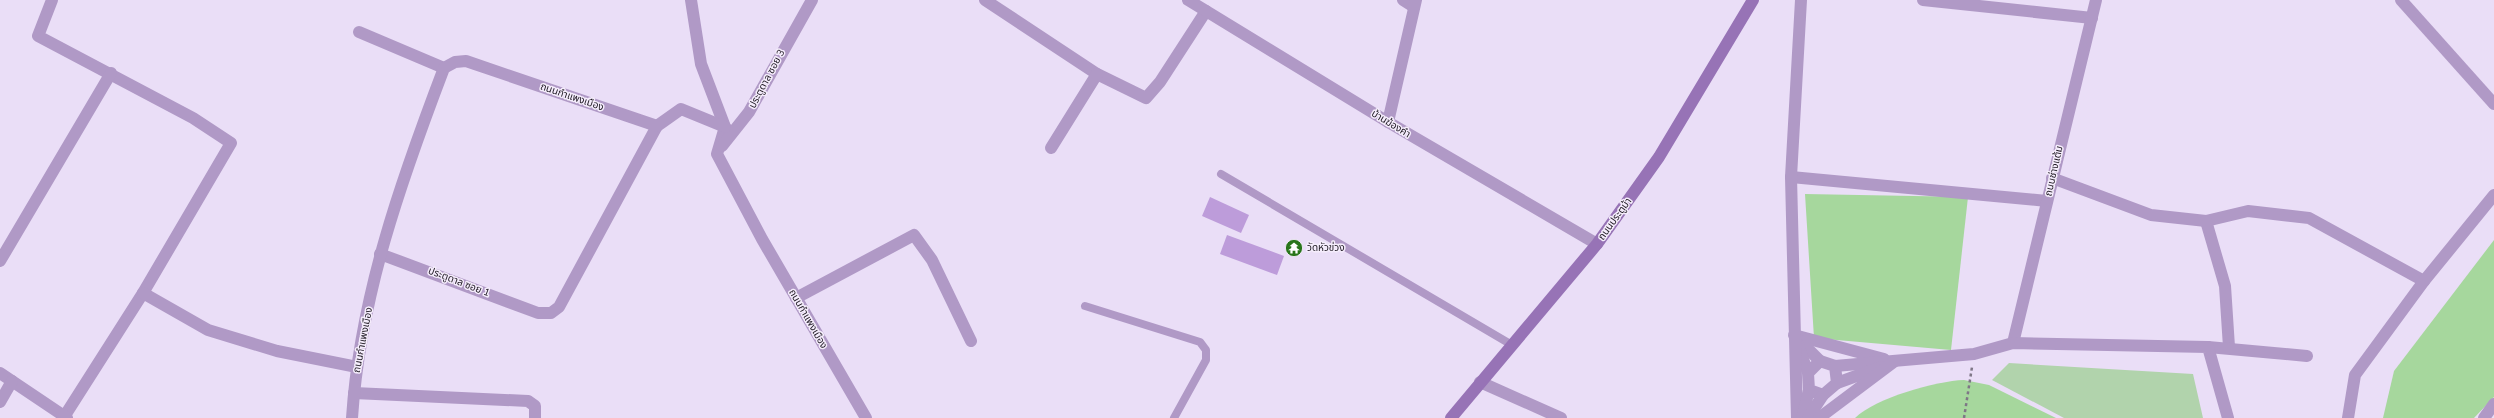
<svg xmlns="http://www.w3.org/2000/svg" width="2494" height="418" font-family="'Nunito Sans','Noto Sans Thai',sans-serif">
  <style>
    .green { fill: #b1d3ac }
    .water { fill: #a6d79d }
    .building { fill: #bd9cda }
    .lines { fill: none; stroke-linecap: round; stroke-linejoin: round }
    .path { stroke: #7e7686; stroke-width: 2.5; stroke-dasharray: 3 3; stroke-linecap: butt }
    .lane { stroke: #b099c6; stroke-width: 8 }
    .street { stroke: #b099c6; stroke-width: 12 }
    .secondary { stroke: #9773b6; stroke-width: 12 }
    .labels { text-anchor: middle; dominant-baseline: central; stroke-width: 3; stroke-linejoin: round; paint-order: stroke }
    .street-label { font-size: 10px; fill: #1c1720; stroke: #f5edfc }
    .poi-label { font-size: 10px; fill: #1c1720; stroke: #f5edfc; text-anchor: start }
  </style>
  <rect width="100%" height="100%" fill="#eadef7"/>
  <polygon class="green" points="2009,363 2193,374 2203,418 2064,418 1992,380"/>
  <g class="water">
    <polygon points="1805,194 1968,197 1951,350 1814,338"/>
    <polygon points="2494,240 2494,397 2474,418 2383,418 2394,371"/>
    <path d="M 1964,380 L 1989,385 L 2056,418 L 1855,418 C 1875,398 1936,381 1964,380 Z"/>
  </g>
  <g class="building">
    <polygon points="1210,197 1249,215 1241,233 1202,216"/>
    <polygon points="1227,235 1284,256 1277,275 1220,254"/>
  </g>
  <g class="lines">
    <polyline class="path" points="1964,418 1972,367"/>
    <g class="lane">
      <polyline points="1221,174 1512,345"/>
      <polyline points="1085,306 1200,342 1206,350 1206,360 1174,418"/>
    </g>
    <g class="street">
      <polyline points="52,0 38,36 193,118 231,143 143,293 64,417"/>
      <polyline points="691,0 701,64 725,127"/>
      <polyline points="985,0 1097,74 1146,98 1160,82 1206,11"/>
      <polyline points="1188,0 1388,122 1597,244"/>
      <polyline points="1403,0 1414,7"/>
      <polyline points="1923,0 2092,18"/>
      <polyline points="2401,0 2494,104"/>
      <polyline points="359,32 444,68"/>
      <polyline points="1388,122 1416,0"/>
      <polyline points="725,127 717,154 762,239 866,418"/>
      <polyline points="722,146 749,112 812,0"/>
      <polyline points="1051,148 1097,74"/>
      <polyline points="1791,177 2047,201"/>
      <polyline points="2052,178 2151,215 2206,221 2248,211 2309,218 2424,281"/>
      <polyline points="2206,221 2225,286 2229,347"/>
      <polyline points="380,254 538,313 551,313 559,307 657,126"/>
      <polyline points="0,261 111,73"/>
      <polyline points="143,293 208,330 277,351 357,367"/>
      <polyline points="796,298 914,235 932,260 971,341"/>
      <polyline points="1794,335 1884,359"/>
      <polyline points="1797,338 1820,361"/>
      <polyline points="2013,343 2096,0"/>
      <polyline points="1798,345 1808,373 1809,390 1823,395 1837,383 1835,366 1820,361 1808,373"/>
      <polyline points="2208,347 2307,356"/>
      <polyline points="1835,366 1974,354 2013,343 2208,347 2228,418"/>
      <polyline points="0,373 67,418"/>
      <polyline points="1480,382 1561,418"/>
      <polyline points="1837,383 1881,367"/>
      <polyline points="354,393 528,401 535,406 535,418"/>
      <polyline points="0,402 12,381"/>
      <path d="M 352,418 C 360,296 401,181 444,68 L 455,62 L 466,61 L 657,126 L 681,109 L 725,127"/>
      <polyline points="1797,418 1791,177 1801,0"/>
      <polyline points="1802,418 1809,390"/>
      <polyline points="1808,418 1823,395"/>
      <polyline points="1819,418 1895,361"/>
      <polyline points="2348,418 2355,375 2424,281 2494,195"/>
      <polyline points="2484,418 2494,404"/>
    </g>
    <polyline class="secondary" points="1451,418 1597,244 1659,157 1753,0"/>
  </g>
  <defs>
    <symbol id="temple-disc" viewBox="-11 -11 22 22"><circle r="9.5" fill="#29751b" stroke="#f5edfc"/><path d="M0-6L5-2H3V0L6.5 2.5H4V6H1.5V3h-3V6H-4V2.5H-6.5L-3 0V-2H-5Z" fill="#fff"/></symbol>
  </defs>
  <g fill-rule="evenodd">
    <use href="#temple-disc" x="1284" y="238" width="20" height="20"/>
  </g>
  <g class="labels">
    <g class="street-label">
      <text transform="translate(767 79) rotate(-62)">ประตูดาล ซอย 3</text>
      <text transform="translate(572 97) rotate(19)">ถนนกำแพงเมือง</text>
      <text transform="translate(1391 124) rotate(31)">บ้านฆ้องคำ</text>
      <text transform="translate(2054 171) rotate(-77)">ถนนช่างแต้ม</text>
      <text transform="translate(1615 219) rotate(-54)">ถนนประตูม้า</text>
      <text transform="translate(459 282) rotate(21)">ประตูดาล ซอย 1</text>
      <text transform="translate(808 319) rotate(60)">ถนนกำแพงเมือง</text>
      <text transform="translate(363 340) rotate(-79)">ถนนกำแพงเมือง</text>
    </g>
    <g class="poi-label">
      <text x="1307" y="248">วัดหัวข่วง</text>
    </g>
  </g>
</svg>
